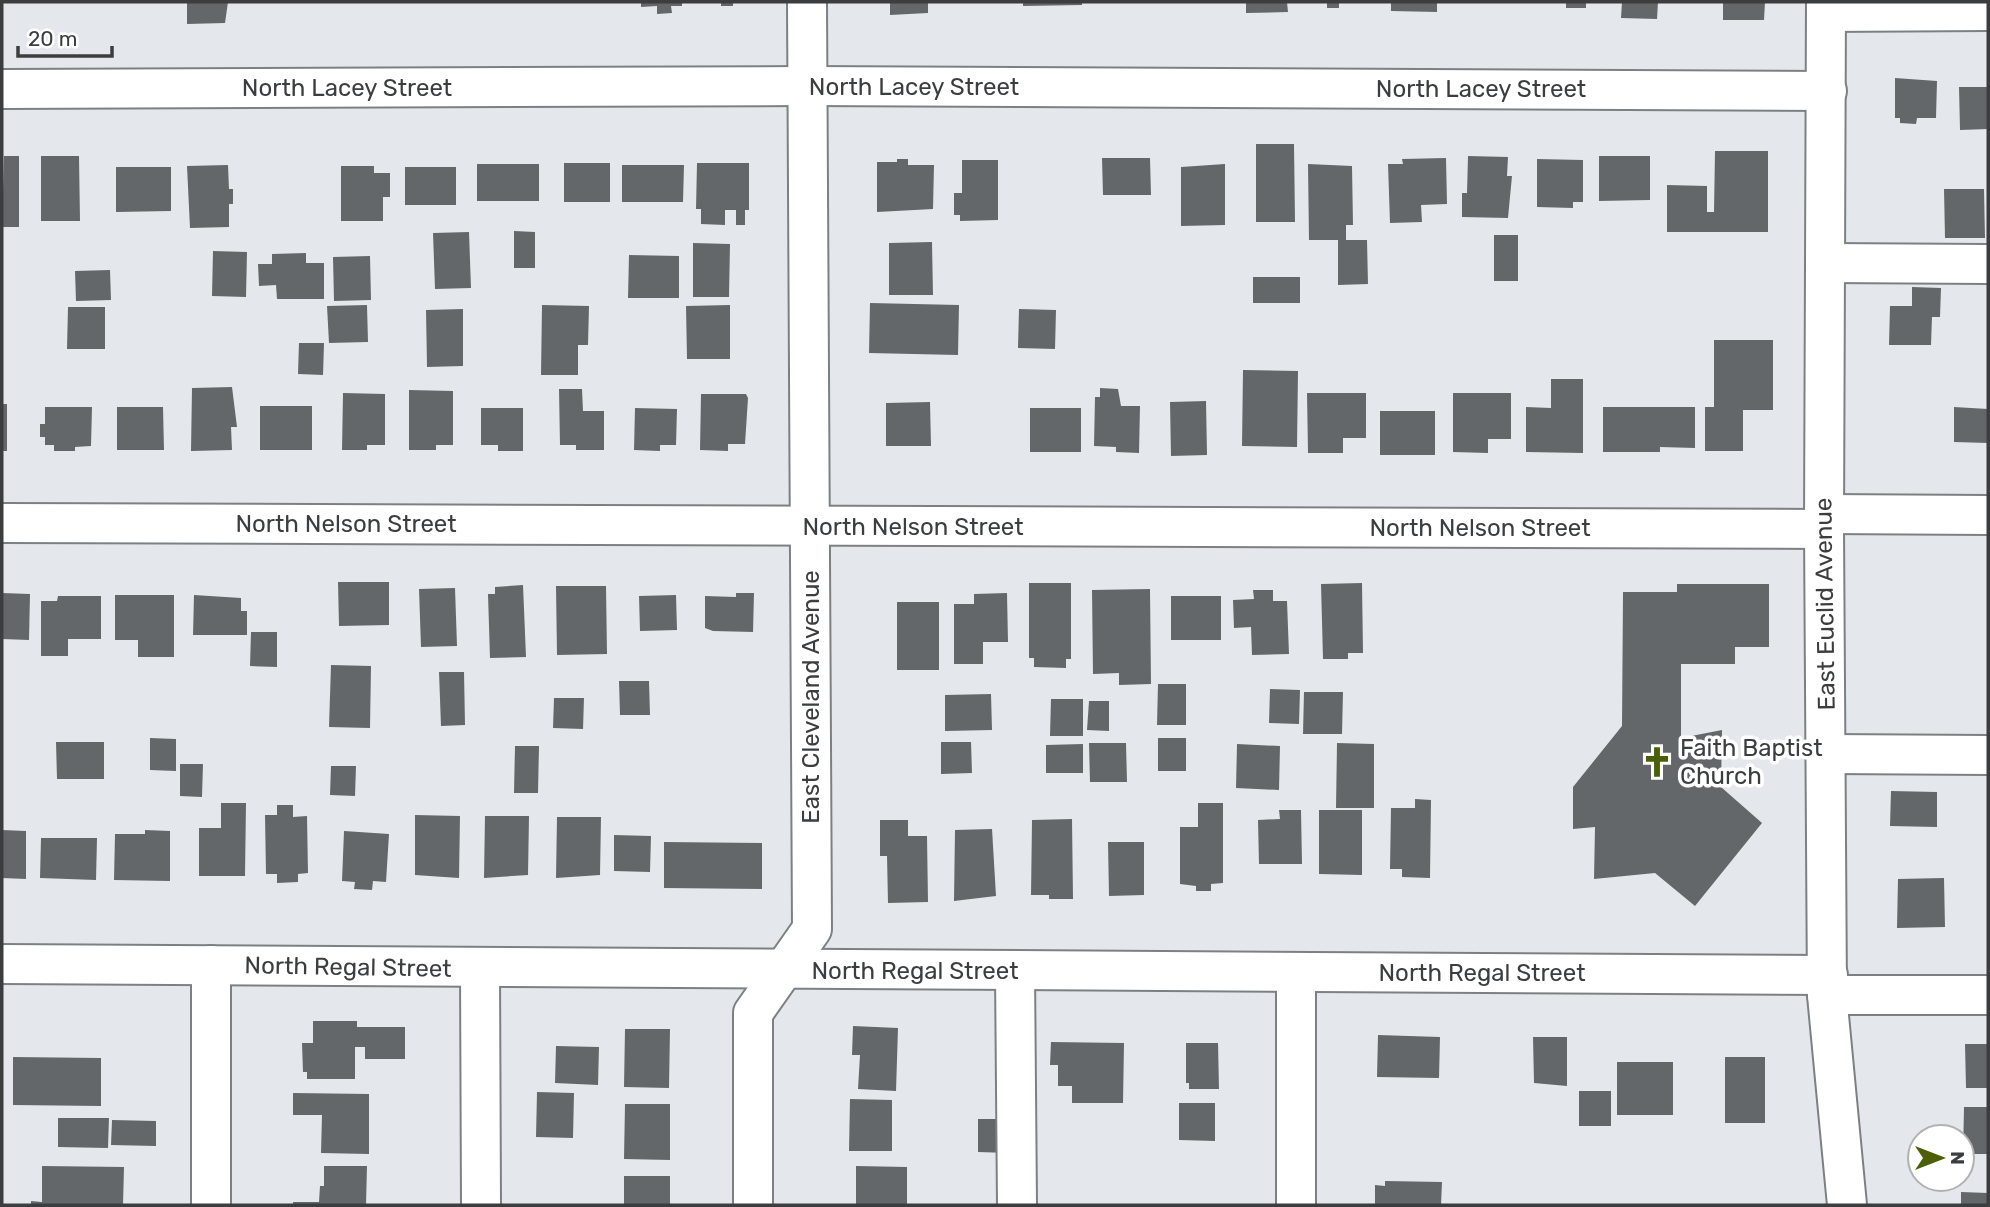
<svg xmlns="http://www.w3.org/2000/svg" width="1990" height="1207" font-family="Rubik,sans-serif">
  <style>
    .building { fill: #64676a }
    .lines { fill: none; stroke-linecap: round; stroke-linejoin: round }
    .minor-casing { stroke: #7d8083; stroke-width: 42 }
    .major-casing { stroke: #7d8083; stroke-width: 42 }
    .minor { stroke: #fff; stroke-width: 38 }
    .major { stroke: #fff; stroke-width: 38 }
    .labels { text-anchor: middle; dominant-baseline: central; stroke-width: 7; stroke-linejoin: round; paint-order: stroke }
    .street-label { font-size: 24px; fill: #3b3d3e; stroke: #fff }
    .poi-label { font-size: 24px; fill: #3b3d3e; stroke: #fff; text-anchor: start }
  </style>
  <rect width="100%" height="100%" fill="#e4e8ec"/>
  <g class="building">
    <polygon points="187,2 228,2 225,23 187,24"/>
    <polygon points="641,2 682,2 682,6 671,6 672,13 657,14 657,6 641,7"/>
    <rect x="721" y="2" width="12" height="4"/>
    <polygon points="890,2 928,2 928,13 890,15"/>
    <polygon points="1023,2 1082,2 1082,5 1023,6"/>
    <polygon points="1246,2 1287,2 1288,12 1246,13"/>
    <rect x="1327" y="2" width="12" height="6"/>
    <polygon points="1391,2 1437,2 1437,12 1391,11"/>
    <rect x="1566" y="2" width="20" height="6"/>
    <polygon points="1622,2 1658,2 1657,19 1621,18"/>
    <polygon points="1723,2 1765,2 1764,20 1723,20"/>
    <polygon points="1895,78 1937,81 1936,118 1917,118 1916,124 1900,123 1900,118 1895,118"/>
    <polygon points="1959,87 1988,87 1988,129 1960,130"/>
    <polygon points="1256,144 1294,144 1295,222 1256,222"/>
    <polygon points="1715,151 1768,151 1768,232 1667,232 1667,185 1707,186 1707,212 1714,212"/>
    <polygon points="4,156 19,156 19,227 2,227"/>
    <polygon points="41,156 79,156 80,221 41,221"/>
    <polygon points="1468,156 1508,157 1507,176 1512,176 1508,218 1462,217 1462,193 1467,193"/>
    <polygon points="1599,156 1650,156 1650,200 1599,201"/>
    <polygon points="1102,158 1150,158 1151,195 1103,195"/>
    <polygon points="1446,158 1447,204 1421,205 1422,222 1390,223 1388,164 1403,164 1402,159"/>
    <polygon points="897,159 908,159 908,165 934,165 933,209 877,212 877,162 897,162"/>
    <polygon points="1537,159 1583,160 1583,202 1573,202 1573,208 1537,207"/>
    <polygon points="962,160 998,160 998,220 960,221 960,215 954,215 954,193 962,193"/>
    <rect x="564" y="163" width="46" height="39"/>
    <polygon points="697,163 749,163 749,210 745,210 745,225 736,225 736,210 725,210 725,225 701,224 701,209 696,209"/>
    <rect x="477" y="164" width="62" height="37"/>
    <polygon points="1225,164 1225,225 1181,226 1181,167"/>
    <polygon points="1308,164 1352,166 1353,225 1346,225 1346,240 1367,240 1368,284 1338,285 1338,240 1309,240"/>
    <polygon points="228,165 229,189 233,189 233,204 229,204 229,227 190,228 187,166"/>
    <polygon points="622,165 684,165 683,202 622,202"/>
    <polygon points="341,166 374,166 374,173 390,173 390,197 383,197 383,221 341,221"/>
    <polygon points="116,167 171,167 171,211 116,212"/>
    <rect x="405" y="167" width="51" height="38"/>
    <polygon points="1944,189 1984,189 1985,238 1945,238"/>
    <polygon points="514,231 535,232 535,268 514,268"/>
    <polygon points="469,232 471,288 435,289 433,233"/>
    <rect x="1494" y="235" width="24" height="46"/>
    <polygon points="932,242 933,295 889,295 889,243"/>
    <polygon points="693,243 730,244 729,297 693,297"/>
    <polygon points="213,251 247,252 246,297 212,296"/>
    <polygon points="306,253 306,263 324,263 324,299 277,299 276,285 259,286 258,264 272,264 272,254"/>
    <polygon points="629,255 679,256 679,298 628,298"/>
    <polygon points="370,256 371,300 334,301 333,257"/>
    <polygon points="110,270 111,300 76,301 75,271"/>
    <rect x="1253" y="277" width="47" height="26"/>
    <polygon points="1912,287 1941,288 1940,317 1932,317 1931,345 1889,345 1890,306 1912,306"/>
    <polygon points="870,303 959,305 958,355 869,353"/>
    <polygon points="367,305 368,342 329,343 327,306"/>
    <polygon points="542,305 589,306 588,345 578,345 578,375 541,375"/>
    <polygon points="730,305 730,359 687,359 686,306"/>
    <polygon points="68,307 105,307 105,349 67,349"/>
    <polygon points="463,309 463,366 427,367 426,310"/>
    <polygon points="1019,309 1056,310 1055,349 1018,348"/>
    <polygon points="1714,340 1773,340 1773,410 1743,410 1743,451 1705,451 1705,407 1714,407"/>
    <polygon points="299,343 324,343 323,375 298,374"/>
    <polygon points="1243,370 1298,371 1297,447 1242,446"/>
    <polygon points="1551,379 1583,379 1583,453 1526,452 1526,407 1551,408"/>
    <polygon points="232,387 237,427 231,427 232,450 191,451 192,388"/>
    <polygon points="1100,388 1118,389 1121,406 1140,406 1139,453 1116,452 1116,447 1094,446 1095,397 1100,397"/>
    <polygon points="559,389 582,389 583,411 604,411 604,450 576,450 576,445 560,445"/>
    <polygon points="409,390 453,391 453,445 436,445 436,450 409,450"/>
    <polygon points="343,393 385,394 385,445 367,445 367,450 342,450"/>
    <polygon points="1307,393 1366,393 1366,438 1343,438 1343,453 1308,453"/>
    <polygon points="1453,393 1511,393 1511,439 1488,439 1488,453 1453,452"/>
    <polygon points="701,394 746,394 748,398 745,444 728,444 728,451 700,450"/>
    <polygon points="1206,401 1207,455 1171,456 1170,402"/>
    <polygon points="930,402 931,446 886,446 886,403"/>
    <rect x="2" y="404" width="5" height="47"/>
    <rect x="260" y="406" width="52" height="44"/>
    <polygon points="45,407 92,407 91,446 75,447 75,451 54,451 54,445 45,445 45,437 40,437 40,424 45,424"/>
    <polygon points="117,407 163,407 164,450 117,450"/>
    <polygon points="1603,407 1695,407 1695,448 1660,447 1660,452 1603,452"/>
    <polygon points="1954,407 1988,409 1988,443 1954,442"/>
    <polygon points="481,408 523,408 523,451 498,451 498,445 481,445"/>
    <polygon points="635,408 677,409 676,445 660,445 660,451 634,450"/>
    <rect x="1030" y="408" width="51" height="44"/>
    <rect x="1380" y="411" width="55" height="44"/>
    <polygon points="338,582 389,582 389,625 339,626"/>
    <polygon points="1029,583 1071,583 1071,659 1066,659 1066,668 1034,667 1034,658 1029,658"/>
    <polygon points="1362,583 1363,653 1348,653 1348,659 1323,659 1321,584"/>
    <polygon points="1677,584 1769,584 1769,647 1735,647 1735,664 1681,664 1681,738 1722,730 1721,787 1762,823 1695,906 1655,873 1594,879 1595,827 1573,829 1573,787 1622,726 1623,592 1677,592"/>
    <polygon points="523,585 526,657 490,658 488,594 495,594 495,587"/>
    <polygon points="556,586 606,586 607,654 557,655"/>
    <polygon points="455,588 457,646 421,647 419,589"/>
    <polygon points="1150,589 1151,684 1119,685 1119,673 1093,674 1092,590"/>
    <polygon points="1253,590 1273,590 1273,601 1287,601 1289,654 1252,655 1251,627 1234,628 1233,600 1254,599"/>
    <polygon points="2,593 30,594 29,640 2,639"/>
    <polygon points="736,593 754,593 753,632 713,631 705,628 705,596 736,597"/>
    <polygon points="1007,593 1008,642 983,642 983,664 954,664 954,604 974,604 974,594"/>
    <polygon points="115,595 174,595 174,657 138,657 138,640 115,640"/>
    <polygon points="194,595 241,598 241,611 247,611 247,635 193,635"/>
    <polygon points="676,595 677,630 640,631 639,596"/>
    <polygon points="58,596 101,596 101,639 68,639 68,656 41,656 41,601 57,601"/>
    <rect x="1171" y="596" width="50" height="44"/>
    <rect x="897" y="602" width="42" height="68"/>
    <polygon points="251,632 277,632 277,667 250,666"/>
    <polygon points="331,665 371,666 370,728 329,727"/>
    <polygon points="439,672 464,672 465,725 441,726"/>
    <polygon points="619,681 649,681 650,715 620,715"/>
    <polygon points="1158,684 1186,684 1186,725 1157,725"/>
    <polygon points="1270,689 1300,690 1299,724 1269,723"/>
    <polygon points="1304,692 1343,692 1342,734 1303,734"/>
    <polygon points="991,694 992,730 945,731 945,695"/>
    <polygon points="554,698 584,698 583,729 553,728"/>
    <polygon points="1051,699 1083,699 1083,736 1050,736"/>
    <polygon points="1089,701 1109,701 1109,731 1087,730"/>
    <polygon points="150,738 176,739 176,771 150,770"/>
    <rect x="1158" y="738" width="28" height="33"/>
    <polygon points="56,742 104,742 104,779 57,779"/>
    <polygon points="941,742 971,742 972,773 941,774"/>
    <polygon points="1089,743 1126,743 1127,782 1090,782"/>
    <polygon points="1337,743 1374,744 1374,808 1336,808"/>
    <polygon points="1083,744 1083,773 1046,773 1046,745"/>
    <polygon points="1237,744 1280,746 1279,790 1236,788"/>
    <polygon points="515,746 539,746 538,793 514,793"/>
    <polygon points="180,764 203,764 202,797 180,796"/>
    <polygon points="331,766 356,766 355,796 330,795"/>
    <polygon points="1891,791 1937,792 1937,827 1890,826"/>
    <polygon points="1415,799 1431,800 1430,878 1402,877 1402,869 1390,869 1391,808 1415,808"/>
    <polygon points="221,803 246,803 245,876 199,876 199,828 221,828"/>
    <polygon points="1198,803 1223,803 1223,883 1211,884 1211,891 1196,891 1196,886 1180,884 1180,827 1198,827"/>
    <polygon points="277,805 293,805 293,817 307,816 308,873 298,874 298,882 277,883 277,874 266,874 265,815 277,815"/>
    <polygon points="1279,810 1301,810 1302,864 1259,864 1258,820 1280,819"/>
    <polygon points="1319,810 1362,810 1362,875 1319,874"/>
    <polygon points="415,815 460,816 459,878 415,875"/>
    <polygon points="485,816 529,816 528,875 484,878"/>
    <polygon points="557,817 601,817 600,875 556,878"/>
    <polygon points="1072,819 1073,899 1049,899 1049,895 1031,895 1032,820"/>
    <polygon points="880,820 908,820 908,836 927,836 928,902 888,903 887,856 880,856"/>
    <polygon points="992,829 996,896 954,901 955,830"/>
    <polygon points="2,830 26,831 26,879 2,878"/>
    <polygon points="145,830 170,831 170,881 114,880 115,834 145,834"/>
    <polygon points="344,831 389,834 386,882 373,881 372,890 354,889 355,882 342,881"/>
    <polygon points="614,835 651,836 650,872 614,871"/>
    <polygon points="41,838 97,838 96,880 40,878"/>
    <polygon points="664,842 762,843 762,889 664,888"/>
    <polygon points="1108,842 1144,842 1144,895 1109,896"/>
    <polygon points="1944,878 1945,927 1897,928 1898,879"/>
    <polygon points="313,1021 357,1021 357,1027 405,1027 405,1059 365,1059 365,1047 355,1047 355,1079 307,1079 307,1072 303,1072 302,1043 313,1043"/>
    <polygon points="853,1026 898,1028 896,1091 858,1089 860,1055 852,1055"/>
    <polygon points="625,1029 670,1029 669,1088 624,1087"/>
    <polygon points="1378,1035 1440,1037 1439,1078 1377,1077"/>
    <polygon points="1533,1037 1567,1037 1567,1086 1534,1083"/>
    <polygon points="1051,1042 1124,1043 1123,1103 1072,1103 1072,1086 1058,1086 1058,1065 1050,1065"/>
    <polygon points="1186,1043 1218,1043 1219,1089 1189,1089 1189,1083 1186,1083"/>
    <polygon points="1965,1044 1988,1044 1988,1088 1966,1088"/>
    <polygon points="556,1046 599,1047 598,1085 555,1083"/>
    <polygon points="13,1057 101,1058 101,1106 13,1105"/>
    <rect x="1725" y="1057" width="40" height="66"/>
    <rect x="1617" y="1062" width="56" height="53"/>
    <rect x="1579" y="1091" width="32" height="35"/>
    <polygon points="537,1092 574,1093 573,1138 536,1137"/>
    <polygon points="293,1093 369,1094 369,1154 321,1153 322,1115 293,1115"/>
    <polygon points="850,1099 892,1100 892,1151 849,1151"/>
    <polygon points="1179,1103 1215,1103 1215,1141 1179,1140"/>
    <polygon points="625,1104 670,1104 670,1160 624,1159"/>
    <polygon points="1964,1107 1988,1107 1988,1154 1963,1154"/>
    <polygon points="58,1118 109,1118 108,1148 58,1147"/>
    <polygon points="978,1119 1010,1119 1009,1153 978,1152"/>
    <polygon points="112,1120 156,1121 156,1146 111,1145"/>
    <polygon points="42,1166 124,1167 123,1205 31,1205 31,1201 42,1202"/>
    <polygon points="324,1166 367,1166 366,1205 293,1205 293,1202 319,1202 320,1186 324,1186"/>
    <polygon points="856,1166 907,1167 907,1205 856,1205"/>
    <rect x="624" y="1176" width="46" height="29"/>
    <polygon points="1385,1181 1442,1182 1441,1205 1375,1205 1375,1185 1385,1186"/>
    <polygon points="1961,1192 1988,1193 1988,1205 1961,1205"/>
  </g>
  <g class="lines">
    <defs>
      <g id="minor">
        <polyline points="1826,12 1988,11"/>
        <polyline points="2,89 807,86 1827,91"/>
        <polyline points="1826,263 1988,264"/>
        <polyline points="1824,514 1988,515"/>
        <polyline points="2,523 1824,529"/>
        <polyline points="1827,754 1988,755"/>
        <polyline points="2,964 1828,975"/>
        <polyline points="211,965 211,1205"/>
        <polyline points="480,968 481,1205"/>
        <polyline points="1015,971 1017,1205"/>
        <polyline points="1296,972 1296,1205"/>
        <polyline points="1827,995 1988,995"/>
        <polyline points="753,1205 753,1013 812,929 807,2"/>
      </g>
      <polyline id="major" points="1826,2 1824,529 1827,995 1847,1205"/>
    </defs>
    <use href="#minor" class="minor-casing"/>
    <use href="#major" class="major-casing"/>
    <use href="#minor" class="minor"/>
    <use href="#major" class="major"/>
  </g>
  <defs>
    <symbol id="church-bare" viewBox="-9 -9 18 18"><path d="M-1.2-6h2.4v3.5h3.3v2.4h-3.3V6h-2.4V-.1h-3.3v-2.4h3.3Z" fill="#4a5f07" stroke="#fff" stroke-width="2.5" paint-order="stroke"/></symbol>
  </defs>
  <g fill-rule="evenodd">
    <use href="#church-bare" x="1635" y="740" width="44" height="44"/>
  </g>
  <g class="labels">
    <g class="street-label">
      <text x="914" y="87">North Lacey Street</text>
      <text x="347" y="88">North Lacey Street</text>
      <text x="1481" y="89">North Lacey Street</text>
      <text x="346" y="524">North Nelson Street</text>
      <text x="913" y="527">North Nelson Street</text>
      <text x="1480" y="528">North Nelson Street</text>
      <text transform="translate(1825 604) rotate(-91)">East Euclid Avenue</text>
      <text transform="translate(811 697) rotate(-90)">East Cleveland Avenue</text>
      <text transform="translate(348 967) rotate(1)">North Regal Street</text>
      <text x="915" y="971">North Regal Street</text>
      <text x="1482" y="973">North Regal Street</text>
    </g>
    <g class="poi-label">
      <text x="1680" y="748">Faith Baptist<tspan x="1680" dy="28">Church</tspan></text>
    </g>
  </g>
  <rect width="1990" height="1207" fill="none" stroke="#3b3d3e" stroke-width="7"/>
  <g transform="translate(1941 1158) rotate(90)"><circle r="33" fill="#ffffff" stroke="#b1b1b2" stroke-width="2"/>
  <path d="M0-5L12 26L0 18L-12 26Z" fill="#4a5f07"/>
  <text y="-10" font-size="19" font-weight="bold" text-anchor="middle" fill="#3b3d3e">N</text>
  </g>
  <path d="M18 46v10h94v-10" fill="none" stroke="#3b3d3e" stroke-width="3.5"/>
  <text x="28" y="46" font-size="21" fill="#3b3d3e" stroke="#ffffff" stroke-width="5" paint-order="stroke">20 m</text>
</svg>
